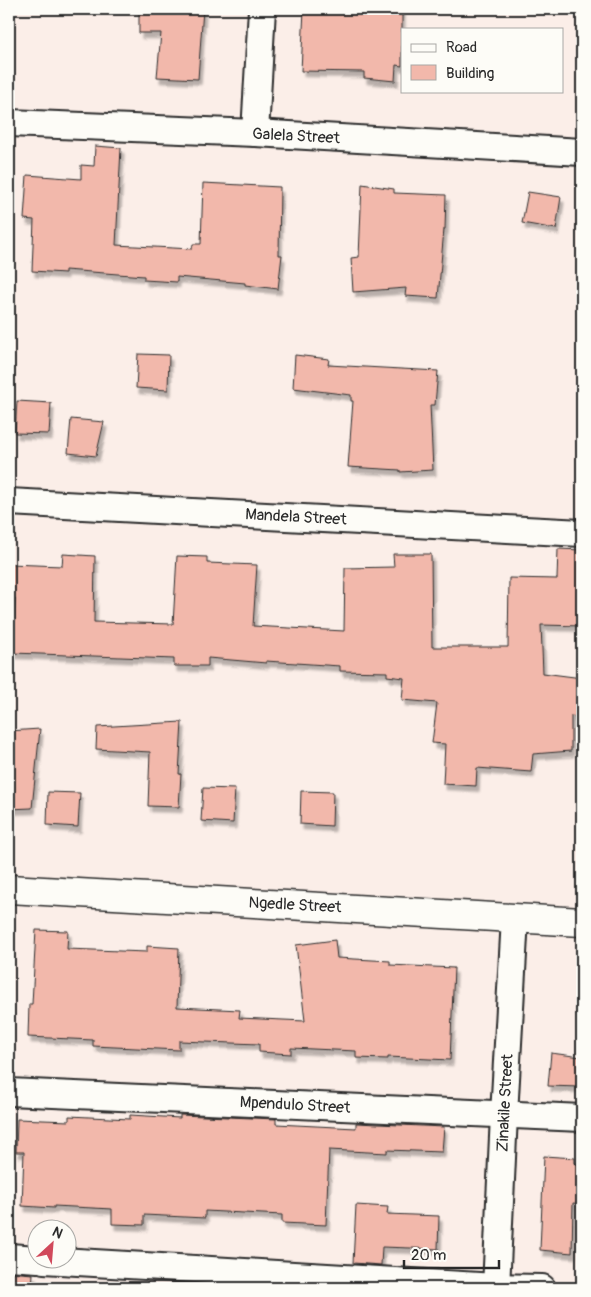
<svg xmlns="http://www.w3.org/2000/svg" width="591" height="1297" font-family="Pangolin,sans-serif">
  <style>
    .building { fill: #f2b8ab; stroke: #2b2b2b; filter: url(#shadow) }
    .lines { fill: none; stroke-linecap: round; stroke-linejoin: round }
    .minor-casing { stroke: #2b2b2b; stroke-width: 30 }
    .tertiary-casing { stroke: #2b2b2b; stroke-width: 31 }
    .minor { stroke: #fdfcf7; stroke-width: 26 }
    .tertiary { stroke: #fdfcf7; stroke-width: 28 }
    .labels { text-anchor: middle; dominant-baseline: central; stroke-width: 5; stroke-linejoin: round; paint-order: stroke }
    .street-label { font-size: 16px; fill: #2b2b2b; stroke: #fdfcf7 }
  </style>
  <defs>
    <filter id="shadow"><feDropShadow dx="3" dy="5.5" stdDeviation="1" flood-color="#0004"/></filter>
  </defs>
  <rect width="100%" height="100%" fill="#fbeee8"/>
  <filter id="ink" filterUnits="userSpaceOnUse"><feTurbulence type="fractalNoise" baseFrequency=".02" numOctaves="2"/><feDisplacementMap in="SourceGraphic" scale="10" xChannelSelector="R" yChannelSelector="G"/><feConvolveMatrix kernelMatrix="1 2 1 2 8 2 1 2 1" color-interpolation-filters="sRGB"/></filter>
  <g filter="url(#ink)">
    <g class="building">
      <polygon points="139,9 203,9 198,79 157,77 161,33 139,33"/>
      <polygon points="304,9 402,9 402,66 396,65 395,81 364,78 364,72 301,71"/>
      <polygon points="95,146 121,148 116,245 192,249 193,244 201,244 203,183 280,187 279,255 282,255 278,289 245,285 245,283 177,277 177,282 144,280 144,276 65,270 65,273 32,271 34,220 24,219 27,175 81,179 81,165 94,166"/>
      <polygon points="362,184 394,189 394,193 446,195 445,229 444,229 438,298 405,296 406,288 353,292 351,258 359,257"/>
      <polygon points="528,192 561,197 556,229 522,223"/>
      <polygon points="138,354 169,355 168,390 136,388"/>
      <polygon points="295,355 329,359 328,365 438,371 435,405 430,405 433,470 400,472 400,470 348,467 353,401 351,401 351,395 293,388"/>
      <polygon points="17,401 51,403 49,434 15,433"/>
      <polygon points="71,419 104,422 96,456 68,453"/>
      <polygon points="558,549 582,550 582,626 541,625 543,673 582,678 582,710 578,709 577,717 571,716 571,751 533,754 531,772 477,768 476,786 443,784 445,744 432,743 437,703 402,700 404,678 387,676 387,672 340,671 340,666 266,661 266,663 208,658 208,666 174,666 174,659 13,653 15,598 9,598 9,564 62,566 63,554 95,556 94,622 173,624 177,556 207,557 207,563 257,565 253,626 344,631 345,568 394,567 393,554 431,554 432,647 508,647 509,578 557,579"/>
      <polygon points="182,722 179,774 181,774 179,807 148,806 150,752 96,749 97,727"/>
      <polygon points="40,729 32,808 9,809 9,731"/>
      <polygon points="203,788 235,789 233,823 201,821"/>
      <polygon points="301,791 333,792 332,826 300,824"/>
      <polygon points="48,792 80,793 78,827 47,825"/>
      <polygon points="36,930 68,931 67,949 147,952 147,946 179,948 177,1007 240,1010 239,1018 305,1021 296,945 335,940 337,958 390,961 390,965 454,968 450,1060 388,1057 388,1059 356,1058 356,1051 291,1048 291,1054 259,1052 259,1044 179,1041 179,1050 93,1046 93,1040 28,1037 29,1004 32,1004"/>
      <polygon points="551,1053 581,1057 579,1087 548,1086"/>
      <polygon points="130,1115 180,1118 180,1115 276,1119 276,1124 356,1128 356,1123 444,1127 442,1152 387,1150 387,1153 329,1150 326,1225 282,1223 282,1215 205,1211 205,1218 144,1215 144,1225 112,1224 112,1209 54,1206 54,1208 22,1206 24,1152 16,1152 17,1119 69,1121 69,1116 130,1119"/>
      <polygon points="544,1156 575,1158 575,1164 582,1164 582,1204 573,1203 572,1253 540,1250"/>
      <polygon points="356,1205 388,1207 387,1214 439,1216 438,1249 382,1247 381,1265 353,1263"/>
      <polygon points="9,1272 33,1274 32,1288 9,1288"/>
    </g>
    <g class="lines">
      <defs>
        <g id="minor">
          <polyline points="9,123 255,133 582,152"/>
          <polyline points="255,133 262,9"/>
          <polyline points="9,502 582,533"/>
          <polyline points="9,1092 582,1118"/>
          <polyline points="9,1257 38,1259"/>
          <polyline points="44,1260 496,1287 542,1288"/>
          <polyline points="496,1288 504,1115 515,918"/>
        </g>
        <polyline id="tertiary" points="9,889 582,922"/>
      </defs>
      <use href="#minor" class="minor-casing"/>
      <use href="#tertiary" class="tertiary-casing"/>
      <use href="#minor" class="minor"/>
      <use href="#tertiary" class="tertiary"/>
    </g>
  </g>
  <g class="labels">
    <g class="street-label">
      <text transform="translate(296 136) rotate(3)">Galela Street</text>
      <text transform="translate(296 517) rotate(3)">Mandela Street</text>
      <text transform="translate(295 905) rotate(3)">Ngedle Street</text>
      <text transform="translate(505 1103) rotate(-87)">Zinakile Street</text>
      <text transform="translate(295 1105) rotate(3)">Mpendulo Street</text>
    </g>
  </g>
  <rect width="591" height="1297" fill="none" stroke="#fdfcf7" stroke-width="30"/>
  <rect x="15" y="15" width="561" height="1267" fill="none" stroke="#2b2b2b" stroke-width="2" filter="url(#ink)"/>
  <rect x="401" y="28" width="162" height="65" fill="#fdfcf7" stroke="#a9a8a5"/>
  <rect x="411" y="44" width="25" height="8" fill="#fdfcf7" stroke="#a9a8a5"/>
  <text x="446" y="52" font-size="15" fill="#2b2b2b">Road</text>
  <rect x="411" y="65" width="25" height="15" fill="#f2b8ab" stroke="#a9a8a5"/>
  <text x="446" y="78" font-size="15" fill="#2b2b2b">Building</text>
  <g transform="translate(52 1244) rotate(26)"><circle r="24" fill="#fdfcf7" stroke="#a9a8a5"/>
  <path d="M0-4L9 19L0 12L-9 19Z" fill="#d1495b"/>
  <text y="-8" font-size="14" font-weight="bold" text-anchor="middle" fill="#2b2b2b">N</text>
  </g>
  <path d="M404 1260v8h95v-8" fill="none" stroke="#2b2b2b" stroke-width="2.5"/>
  <text x="411" y="1260" font-size="15" fill="#2b2b2b" stroke="#fdfcf7" stroke-width="4" paint-order="stroke">20 m</text>
</svg>
